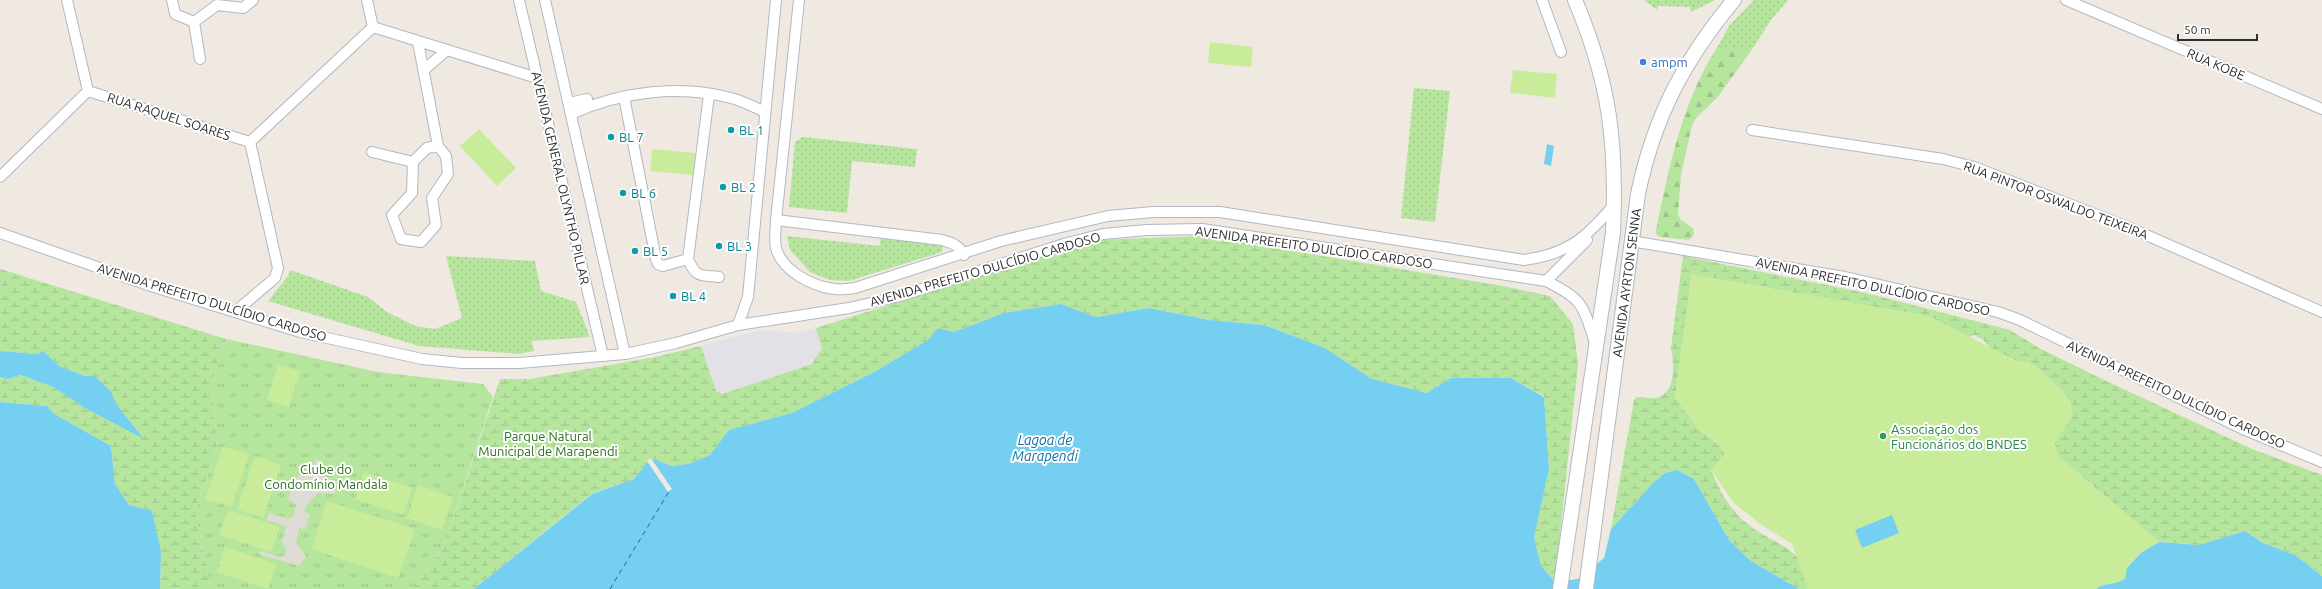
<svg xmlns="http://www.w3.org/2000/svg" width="2322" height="589" font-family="Ubuntu,sans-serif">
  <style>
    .industrial { fill: #e3e1e8 }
    .grass { fill: url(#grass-dots) }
    .forest { fill: url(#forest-firs) }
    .wetland { fill: url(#wetland-marsh) }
    .park { fill: url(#park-tufts) }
    .pitch { fill: #c9ec9a }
    .plaza { fill: #dfdcd8 }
    .water { fill: #75cff0 }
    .pier { fill: #efe9e1 }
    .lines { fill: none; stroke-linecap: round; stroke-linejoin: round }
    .ferry { stroke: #0d6fa3; stroke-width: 1; stroke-dasharray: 5 4; stroke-linecap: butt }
    .minor-casing { stroke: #b4b7c1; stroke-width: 12 }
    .secondary-casing { stroke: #b4b7c1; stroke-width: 16 }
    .minor { stroke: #fff; stroke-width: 10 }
    .secondary { stroke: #fff; stroke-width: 14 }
    .shop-dot { fill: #3f7fe0; stroke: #fff; stroke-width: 1.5 }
    .culture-dot { fill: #0f9aa8; stroke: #fff; stroke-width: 1.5 }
    .leisure-dot { fill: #2e9e5b; stroke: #fff; stroke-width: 1.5 }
    .labels { text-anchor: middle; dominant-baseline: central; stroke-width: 4; stroke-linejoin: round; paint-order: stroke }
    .shop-label { font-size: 13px; fill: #366cbe; stroke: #fff; text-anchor: start }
    .street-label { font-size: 13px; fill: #2e2e2e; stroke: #fff }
    .culture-label { font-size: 13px; fill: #0d838f; stroke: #fff; text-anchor: start }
    .leisure-label { font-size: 13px; fill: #27864d; stroke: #fff; text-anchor: start }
    .park-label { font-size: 13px; fill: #2c6e1b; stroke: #fff }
    .water-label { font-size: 14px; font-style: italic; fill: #0d6fa3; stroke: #fff }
  </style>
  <defs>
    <pattern id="grass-dots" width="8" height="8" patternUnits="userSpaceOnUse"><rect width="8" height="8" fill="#b6e59e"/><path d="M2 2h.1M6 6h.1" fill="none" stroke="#9dc588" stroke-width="1.8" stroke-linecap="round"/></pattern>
    <pattern id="forest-firs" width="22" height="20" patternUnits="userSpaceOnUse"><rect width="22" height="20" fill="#b6e59e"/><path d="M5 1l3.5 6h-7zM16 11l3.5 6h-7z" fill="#9dc588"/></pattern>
    <pattern id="wetland-marsh" width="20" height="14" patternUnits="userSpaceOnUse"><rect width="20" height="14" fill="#b6e59e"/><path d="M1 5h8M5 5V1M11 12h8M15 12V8" fill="none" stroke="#9dc588"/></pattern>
    <pattern id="park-tufts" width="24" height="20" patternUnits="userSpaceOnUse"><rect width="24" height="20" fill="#b6e59e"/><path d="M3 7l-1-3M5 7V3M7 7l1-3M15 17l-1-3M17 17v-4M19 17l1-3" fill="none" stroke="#9dc588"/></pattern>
  </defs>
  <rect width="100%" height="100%" fill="#efe9e1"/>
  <polygon class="industrial" points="816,328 822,348 812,364 722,394 716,391 701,346 761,330 798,333"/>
  <g class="grass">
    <polygon points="1644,0 1715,0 1691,12 1690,7 1658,6 1657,10"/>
    <polygon points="1754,0 1788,0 1771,20 1751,51 1718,46 1729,26"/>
    <polygon points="1414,88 1450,91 1435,222 1401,218"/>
    <polygon points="803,137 917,149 915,167 852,161 847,213 789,207 795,142"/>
    <polygon points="787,236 880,246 881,237 943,244 942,252 849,281 830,280 810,272 790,250"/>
    <polygon points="446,256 535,261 541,291 576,302 590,337 532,341 534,351 519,354 419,346 268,301 288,276 290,270 368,297 387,312 415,326 435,329 462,318"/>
  </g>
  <path class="forest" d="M 1718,46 L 1751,51 L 1717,98 L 1697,117 L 1692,125 L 1681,175 L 1678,215 L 1681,220 L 1693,228 L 1694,235 L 1689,240 L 1660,237 L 1656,234 L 1656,230 C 1670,165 1681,103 1718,46 Z"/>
  <g class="wetland">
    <polygon points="1201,236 1503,286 1550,296 1573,324 1578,364 1555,582 1541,566 1534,538 1549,469 1544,396 1511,378 1451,378 1427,393 1372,379 1325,348 1264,325 1209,320 1149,308 1096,317 1061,304 1004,313 954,332 938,328 928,340 876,371 792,413 729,430 710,455 688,464 672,466 651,458 634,479 591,494 474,589 410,589 443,549 500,379 529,379 656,357 701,346 716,391 722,394 812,364 822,348 816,328 1095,240"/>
    <path d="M 1683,256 L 1866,293 L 2010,330 L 2037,347 L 2100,378 L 2252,449 L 2322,475 L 2322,576 L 2295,555 L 2263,543 L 2245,531 L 2199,545 L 2159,542 L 2058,456 L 2054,443 L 2072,416 L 2071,403 L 2063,391 L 2032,363 L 2017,361 L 1990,348 L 1983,340 L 1974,335 L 1964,339 L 1692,274 L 1675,397 L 1699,430 L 1720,446 L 1725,454 L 1711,470 C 1720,491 1730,511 1749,525 C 1778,548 1804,545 1809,589 L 1799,589 L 1751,561 L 1729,540 L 1694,479 L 1677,470 L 1665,473 L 1653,483 L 1611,529 L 1634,400 L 1637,397 C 1643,397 1651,399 1656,398 C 1677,393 1674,363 1671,348 Z"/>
    <polygon points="0,269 226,339 212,382 217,447 195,511 211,589 160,589 161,552 115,484 111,446 54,414 47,406 0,402 0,377 7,379 21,375 53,387 85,408 143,438 116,404 111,391 101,382 94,376 85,376 59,366 43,351 37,354 0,351"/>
  </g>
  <polygon class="park" points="226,339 378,372 483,384 493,397 443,549 410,589 211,589 195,511 217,447 212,382"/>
  <g class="pitch">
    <polygon points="1210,42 1253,47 1251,67 1208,63"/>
    <polygon points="1513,70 1557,74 1555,98 1510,93"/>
    <polygon points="479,129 516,168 497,186 460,146"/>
    <polygon points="652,149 695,153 693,175 650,171"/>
    <path d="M 1692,274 L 1929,316 L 2017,361 L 2032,363 L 2063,391 L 2071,403 L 2072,416 L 2055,443 L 2058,456 L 2159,542 C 2144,551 2129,560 2125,579 C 2114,585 2103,583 2096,589 L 1808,589 L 1792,544 L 1760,524 L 1733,502 L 1711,470 L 1725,454 L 1720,446 L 1699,430 L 1675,397 Z"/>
    <polygon points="278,365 300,371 289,407 267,400"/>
    <polygon points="223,446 249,454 232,507 205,499"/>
    <polygon points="255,456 281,465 263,518 237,509"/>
    <polygon points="364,472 412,488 403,515 355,499"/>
    <polygon points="418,485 453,497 442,530 407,518"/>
    <polygon points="327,501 415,529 398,578 311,549"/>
    <polygon points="228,510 280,527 271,552 219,535"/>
    <polygon points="225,547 276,564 268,589 217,572"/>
  </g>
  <polygon class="plaza" points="316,459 322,462 320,471 326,474 324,479 333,483 335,494 318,493 307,504 304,512 310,514 305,529 299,528 296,543 306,556 299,566 259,554 260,551 280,557 286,555 286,548 282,543 286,526 266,520 269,513 289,519 294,515 296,505 288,500 296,478 300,475 311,474"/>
  <g class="water">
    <polygon points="1547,144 1554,146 1551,166 1544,164"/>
    <polygon points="1061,304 1096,317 1149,308 1209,320 1264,325 1325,348 1372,379 1427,393 1451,378 1511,378 1544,397 1549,469 1534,538 1541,566 1555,582 1578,579 1604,558 1611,529 1653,483 1665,473 1677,470 1694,479 1729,540 1751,561 1799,589 474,589 592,494 634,479 651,458 672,466 688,464 710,455 729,430 792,413 876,371 928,340 938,328 954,332 1004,313"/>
    <polygon points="0,351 37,354 43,351 59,366 85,376 94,376 101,382 111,391 116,404 144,439 85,408 53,387 21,375 7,379 0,377"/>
    <polygon points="0,402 47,406 54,414 111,446 115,484 129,505 152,511 161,552 160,589 0,589"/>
    <polygon points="1892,515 1899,533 1862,548 1855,530"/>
    <path d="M 2245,531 L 2263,543 L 2295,555 L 2322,576 L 2322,589 L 2096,589 C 2103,583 2114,585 2125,579 L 2127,568 L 2141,553 L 2159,542 L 2199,545 Z"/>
  </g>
  <polygon class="pier" points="651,458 672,489 668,492 647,461"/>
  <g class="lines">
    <polyline class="ferry" points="610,589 670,490"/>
    <defs>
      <g id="minor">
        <polyline points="172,0 175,14 194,22"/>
        <polyline points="519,0 603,356"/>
        <polyline points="545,0 625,354"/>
        <path d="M 799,0 L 776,220 C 776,228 774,240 776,248 C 782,271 812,286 834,289 C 840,290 848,289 855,288 L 1001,241 L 1108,216 L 1153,212 L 1220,212 L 1524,260 C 1568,254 1586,238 1614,205"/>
        <polyline points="1542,0 1561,52"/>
        <polyline points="2066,0 2322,109"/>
        <polyline points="194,22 217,5 243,8 253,0"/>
        <polyline points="194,22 200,59"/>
        <polyline points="373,27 537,78"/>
        <polyline points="418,42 438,146 427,148 413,162 412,193 392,215 401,239 421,242 436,225 432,198 448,174 446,156 438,146"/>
        <polyline points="425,69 447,50"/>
        <polyline points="88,91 250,142"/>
        <path d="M 709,95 L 688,259 C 696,278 700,275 719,277"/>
        <polyline points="624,97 656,259 658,264 663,266 688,259"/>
        <polyline points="569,103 587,99"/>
        <path d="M 571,114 C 619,92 679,84 731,98 C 743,101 754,107 765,112"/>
        <polyline points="1752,130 1943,159 1974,167 2128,227 2322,312"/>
        <polyline points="372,152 413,162"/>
        <polyline points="0,177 88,91 67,0"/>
        <path d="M 776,220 L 942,240 C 952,243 959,245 964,255"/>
        <path d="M 0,233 L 151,286 L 300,332 L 422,359 L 462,363 L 519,363 L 625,354 L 676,343 L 738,325 L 849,308 L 900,296 L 1067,243 L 1103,234 L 1147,230 L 1202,229 L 1546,281 C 1583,299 1583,305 1595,343"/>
        <polyline points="1631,241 1845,277 1998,312 2020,320 2245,430 2322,462"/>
        <polyline points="1546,281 1587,240"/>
        <polyline points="236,311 275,278 278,268 250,142 373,27 367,0"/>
        <polyline points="738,325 748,297 776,0"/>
      </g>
      <g id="secondary">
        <path d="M 1560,589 L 1613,233 C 1617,143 1610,83 1575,0"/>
        <path id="s1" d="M 1586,589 L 1638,194 C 1654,117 1684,60 1734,0"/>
      </g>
    </defs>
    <use href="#minor" class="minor-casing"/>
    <use href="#secondary" class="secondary-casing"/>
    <use href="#minor" class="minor"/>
    <use href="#secondary" class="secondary"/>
  </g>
  <circle class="shop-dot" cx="1643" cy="62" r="4"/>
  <g class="culture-dot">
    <circle cx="731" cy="130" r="4"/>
    <circle cx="611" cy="137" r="4"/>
    <circle cx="723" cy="187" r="4"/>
    <circle cx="623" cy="193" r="4"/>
    <circle cx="719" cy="246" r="4"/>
    <circle cx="635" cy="251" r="4"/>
    <circle cx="673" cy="296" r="4"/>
  </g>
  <circle class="leisure-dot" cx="1883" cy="436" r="4"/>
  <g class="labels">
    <g class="shop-label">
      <text x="1651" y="62">ampm</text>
    </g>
    <g class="street-label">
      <text transform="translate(2216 64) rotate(23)">RUA KOBE</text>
      <text transform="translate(169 116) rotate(18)">RUA RAQUEL SOARES</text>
      <text transform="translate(561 178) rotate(77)">AVENIDA GENERAL OLYNTHO PILLAR</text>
      <text transform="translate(2056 200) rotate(21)">RUA PINTOR OSWALDO TEIXEIRA</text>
      <text transform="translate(1314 247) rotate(8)">AVENIDA PREFEITO DULCÍDIO CARDOSO</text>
      <text transform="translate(985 269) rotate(-16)">AVENIDA PREFEITO DULCÍDIO CARDOSO</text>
      <text stroke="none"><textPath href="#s1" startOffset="309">AVENIDA AYRTON SENNA</textPath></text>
      <text transform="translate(1873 286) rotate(12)">AVENIDA PREFEITO DULCÍDIO CARDOSO</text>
      <text transform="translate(212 302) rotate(17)">AVENIDA PREFEITO DULCÍDIO CARDOSO</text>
      <text transform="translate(2176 394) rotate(25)">AVENIDA PREFEITO DULCÍDIO CARDOSO</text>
    </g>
    <g class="culture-label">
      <text x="739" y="130">BL 1</text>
      <text x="619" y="137">BL 7</text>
      <text x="731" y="187">BL 2</text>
      <text x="631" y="193">BL 6</text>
      <text x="727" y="246">BL 3</text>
      <text x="643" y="251">BL 5</text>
      <text x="681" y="296">BL 4</text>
    </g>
    <g class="leisure-label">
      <text x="1891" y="429">Associação dos<tspan x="1891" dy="15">Funcionários do BNDES</tspan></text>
    </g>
    <g class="park-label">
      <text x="548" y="436">Parque Natural<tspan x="548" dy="15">Municipal de Marapendi</tspan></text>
      <text x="326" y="469">Clube do<tspan x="326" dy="15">Condomínio Mandala</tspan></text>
    </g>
    <g class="water-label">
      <text x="1045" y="440">Lagoa de<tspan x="1045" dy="16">Marapendi</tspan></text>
    </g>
  </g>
  <path d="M2178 34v6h79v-6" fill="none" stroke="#2e2e2e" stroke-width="2"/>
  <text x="2184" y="34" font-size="12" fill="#2e2e2e" stroke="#ffffff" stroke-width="3" paint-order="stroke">50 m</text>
</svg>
